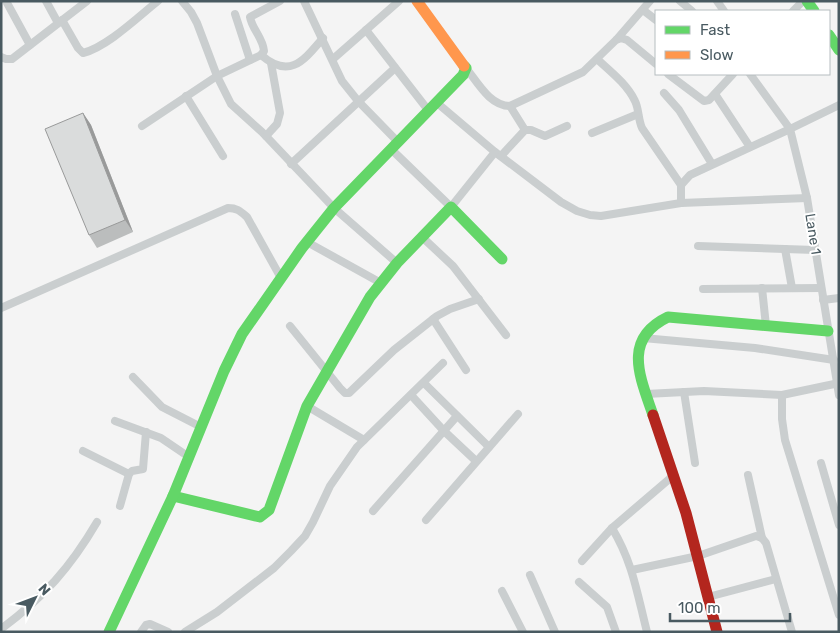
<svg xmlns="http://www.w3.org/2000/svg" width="840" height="633" font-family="Rubik,sans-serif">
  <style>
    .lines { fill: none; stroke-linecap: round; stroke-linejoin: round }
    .street { stroke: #cacecf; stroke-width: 8 }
    .fast { stroke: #63d668; stroke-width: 11 }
    .slow { stroke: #ff974d; stroke-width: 11 }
    .jam { stroke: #b3261e; stroke-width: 11 }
    .wall { fill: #bbbdbd }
    .shaded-wall { fill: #999a9a }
    .building { fill: #dadcdc; stroke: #999a9a }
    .labels { text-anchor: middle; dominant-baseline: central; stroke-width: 4; stroke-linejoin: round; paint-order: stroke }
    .street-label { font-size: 14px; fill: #495a61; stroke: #fff }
  </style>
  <rect width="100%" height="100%" fill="#f4f4f4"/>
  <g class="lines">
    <g class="street">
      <polyline points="6,1 30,45"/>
      <polyline points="46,1 58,23"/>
      <polyline points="182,1 191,12 197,23 217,76 231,104 262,132 334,208 397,263"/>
      <polyline points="304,1 342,81 358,101 397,141"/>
      <polyline points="680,1 692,11"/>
      <polyline points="717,1 724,11"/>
      <polyline points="643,10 656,20"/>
      <polyline points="793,11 803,1"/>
      <polyline points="235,14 250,60"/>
      <path d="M 62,20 L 78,48 L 83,53 C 107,47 138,17 158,1"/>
      <polyline points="366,30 428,110"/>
      <polyline points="617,39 650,1"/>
      <path d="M 261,55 C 290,80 304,60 323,38"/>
      <polyline points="1,57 6,59 12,59 87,1"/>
      <polyline points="333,59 399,1"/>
      <path d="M 597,59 C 610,71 627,84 635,101 C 639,109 638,119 642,128 L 681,185"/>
      <path d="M 466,68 C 478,83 490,106 510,106 L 583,72 L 616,40 L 621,38 L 627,40 L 656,64"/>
      <polyline points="668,74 704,101 709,100 733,74"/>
      <polyline points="664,93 679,110 712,164"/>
      <polyline points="715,94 750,147"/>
      <polyline points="186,96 223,156"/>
      <polyline points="436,102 495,152 561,202 577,211 590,215 601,216 681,203 807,198"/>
      <polyline points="839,105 790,129 807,198 839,395"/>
      <polyline points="510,106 525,130"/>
      <path d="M 142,126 L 217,76 L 261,55 L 264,51 C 263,38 252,29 250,17 L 280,1"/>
      <polyline points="592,133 638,114"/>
      <polyline points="266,136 277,124 280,113 271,63"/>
      <polyline points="391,149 451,207 495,152"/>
      <polyline points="501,156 525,130 531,130 545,136 567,126"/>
      <polyline points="291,164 395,68"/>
      <polyline points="681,203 681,185 690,175 790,129 750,74"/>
      <polyline points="422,237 453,266 506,335"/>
      <polyline points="307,242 381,283"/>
      <polyline points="698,246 815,250"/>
      <polyline points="785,249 792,288"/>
      <polyline points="762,288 766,326"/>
      <polyline points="703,289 821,288"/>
      <polyline points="823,300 839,298"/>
      <path d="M 1,308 L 228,208 C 237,208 240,211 247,217 L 281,278"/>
      <polyline points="433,319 466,370"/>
      <polyline points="290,326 340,388 345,393 349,393 394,350 437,316 450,309 479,299"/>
      <polyline points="643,338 755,348 834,360"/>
      <polyline points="133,377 162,407 201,427"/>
      <polyline points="424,383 489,447"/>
      <polyline points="684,392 695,463"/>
      <polyline points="646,394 704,391 782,395 839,383"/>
      <polyline points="411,395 444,431 476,461"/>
      <polyline points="782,395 782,419 785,440 839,615"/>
      <polyline points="307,406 364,440"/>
      <polyline points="115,421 161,438 189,457"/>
      <polyline points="83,451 129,474"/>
      <polyline points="821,463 839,525"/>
      <polyline points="748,475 762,538"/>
      <polyline points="120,506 129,474 132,471 143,469 146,432"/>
      <polyline points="373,511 457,416"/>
      <polyline points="426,520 518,414"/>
      <path d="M 612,528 C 633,563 637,593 647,632"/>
      <polyline points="582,561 612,528 674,475"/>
      <polyline points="632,570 698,556 756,536 762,538 766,543 792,632"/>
      <polyline points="530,575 555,632"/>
      <polyline points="579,582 607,607 616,632"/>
      <polyline points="502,591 523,632"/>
      <polyline points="708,597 776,579"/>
      <path d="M 1,629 C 44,597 70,568 97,522"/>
      <polyline points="141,632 146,625 150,624 168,632"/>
      <polyline points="185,632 217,612 274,568 291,551 305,536 313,522 330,486 357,447 443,363"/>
    </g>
    <g class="fast">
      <polyline points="807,1 814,11"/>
      <polyline points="829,35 839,50"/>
      <path d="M 653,415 C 640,377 622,339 668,317 L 828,331"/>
      <polyline points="173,496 260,517 269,510 307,406 370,297 397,263 451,207 502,259"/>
      <polyline points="109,632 173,496 224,371 242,334 302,248 334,208 463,75 466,68 464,66"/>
    </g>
    <polyline class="slow" points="417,1 464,66"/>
    <polyline class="jam" points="653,415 686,513 717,632"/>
  </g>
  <polygon class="wall" points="83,113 91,125 133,232 97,248 89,235"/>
  <polygon class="shaded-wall" points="83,113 91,125 133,232 125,220"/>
  <polygon class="building" points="83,113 125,220 89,235 45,129"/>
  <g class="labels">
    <g class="street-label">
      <text transform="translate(813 234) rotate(81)">Lane 1</text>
    </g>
  </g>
  <rect width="840" height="633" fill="none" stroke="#495a61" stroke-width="5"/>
  <rect x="655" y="10" width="175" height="65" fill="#ffffff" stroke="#b6bdc0"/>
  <rect x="665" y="26" width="25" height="8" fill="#63d668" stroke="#b6bdc0"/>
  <text x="700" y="35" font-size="15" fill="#495a61">Fast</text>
  <rect x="665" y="51" width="25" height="8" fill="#ff974d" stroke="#b6bdc0"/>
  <text x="700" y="60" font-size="15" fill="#495a61">Slow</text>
  <g transform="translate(35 598) rotate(48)" stroke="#ffffff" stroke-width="4" paint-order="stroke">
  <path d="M0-4L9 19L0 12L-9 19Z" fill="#495a61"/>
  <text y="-8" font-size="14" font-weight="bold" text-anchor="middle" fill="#495a61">N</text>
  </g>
  <path d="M670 613v8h120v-8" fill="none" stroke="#495a61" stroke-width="2.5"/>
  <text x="678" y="613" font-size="15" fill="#495a61" stroke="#ffffff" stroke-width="4" paint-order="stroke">100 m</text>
</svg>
